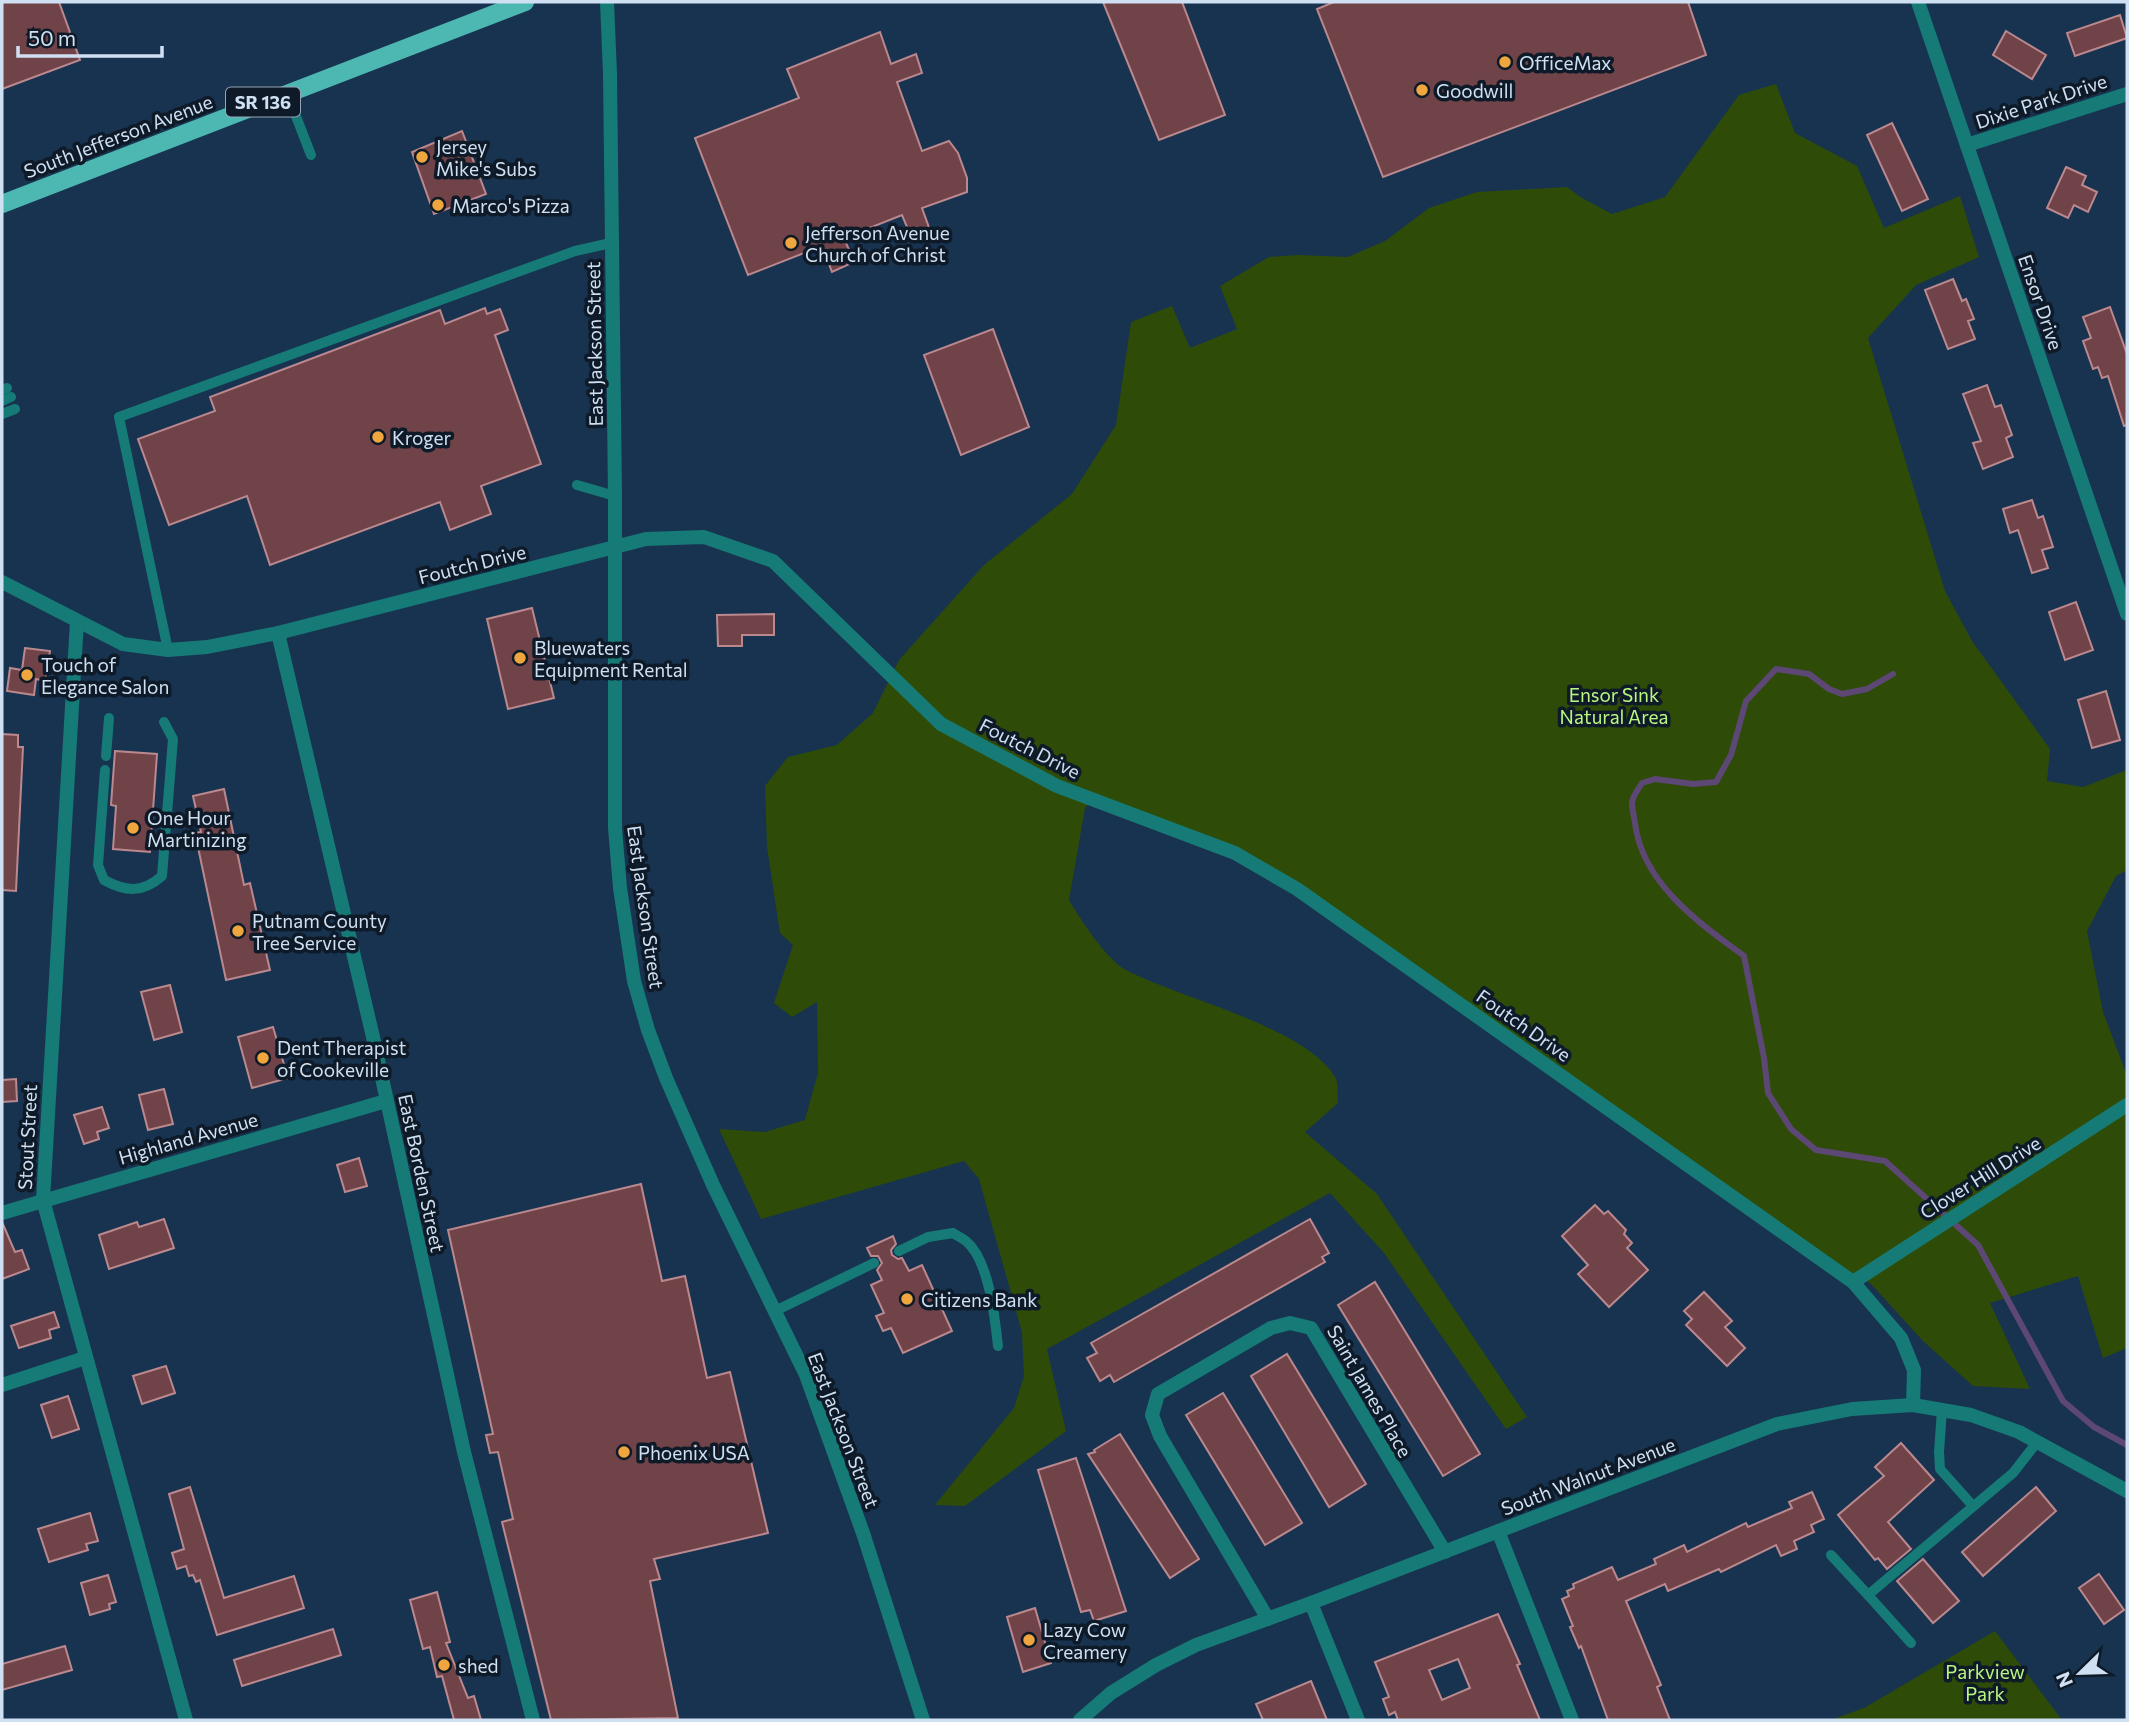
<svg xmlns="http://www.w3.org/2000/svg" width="2129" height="1722" font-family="Commissioner,sans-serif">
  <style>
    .green { fill: #2e4c08 }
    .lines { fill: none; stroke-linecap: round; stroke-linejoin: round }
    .stream { stroke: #5d4775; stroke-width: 6 }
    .building { fill: #704349; stroke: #bb888e; stroke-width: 2; fill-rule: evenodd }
    .service { stroke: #167a77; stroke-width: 10 }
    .minor { stroke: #167a77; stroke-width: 14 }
    .tertiary { stroke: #167a77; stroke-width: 14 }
    .primary { stroke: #4db7b2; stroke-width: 18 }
    .poi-dot { fill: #f0a63f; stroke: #0e1a27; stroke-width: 2.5 }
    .labels { text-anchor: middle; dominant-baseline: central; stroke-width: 7; stroke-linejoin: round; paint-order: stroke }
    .shield { fill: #0e1a27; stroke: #95a5b6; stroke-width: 2 }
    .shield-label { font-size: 18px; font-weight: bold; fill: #cfe0f3 }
    .poi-label { font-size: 19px; fill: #cfe0f3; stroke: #0e1a27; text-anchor: start }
    .street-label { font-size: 19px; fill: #cfe0f3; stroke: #0e1a27 }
    .park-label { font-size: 19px; fill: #baf681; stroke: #0e1a27 }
  </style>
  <rect width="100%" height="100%" fill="#173350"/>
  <g class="green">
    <path d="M 1776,84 L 1795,133 L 1857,166 L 1884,228 L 1960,196 L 1979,257 L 1916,285 L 1868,338 L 1945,591 L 1972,641 L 2050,749 L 2047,781 L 2083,787 L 2127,770 L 2127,870 L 2116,876 L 2087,931 L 2103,1012 L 2127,1076 L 2127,1348 L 2103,1358 L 2078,1276 L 1990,1303 L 2030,1389 L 1973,1386 L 1923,1341 L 1872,1285 L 1861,1277 L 1853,1282 L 1235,853 L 1092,799 L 1085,808 L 1069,900 C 1080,919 1107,960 1126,970 C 1179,998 1306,1027 1335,1077 C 1339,1083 1337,1096 1338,1103 L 1305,1132 L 1377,1194 L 1527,1417 L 1506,1429 L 1384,1253 L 1330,1193 L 1047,1349 L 1066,1431 L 965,1506 L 935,1505 L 1014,1408 L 1024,1376 L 1022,1332 L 979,1179 L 964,1161 L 761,1219 L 719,1129 L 765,1132 L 805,1120 L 818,1073 L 817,1002 L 792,1017 L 774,1003 L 793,945 L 780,933 L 767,847 L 765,786 L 788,757 L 837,745 L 873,713 L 899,660 L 984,565 L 1072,494 L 1116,425 L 1131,322 L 1172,306 L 1190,348 L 1237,329 L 1220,286 L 1269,257 L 1298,255 L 1348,257 L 1385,241 L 1429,208 L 1477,192 L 1567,187 L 1582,198 L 1612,214 L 1665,197 L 1739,95 Z"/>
    <polygon points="1995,1631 2062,1720 1831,1720 1864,1708"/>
  </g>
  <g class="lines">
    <path class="stream" d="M 1893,674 L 1867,689 L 1842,694 L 1829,689 L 1809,674 L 1776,669 L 1746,701 L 1731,755 L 1716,782 L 1693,784 L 1655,779 L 1642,783 C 1639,788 1633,796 1632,802 C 1632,808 1634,817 1635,823 C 1642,883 1699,923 1744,956 L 1764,1058 L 1768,1093 L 1791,1129 L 1816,1150 L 1885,1161 L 1978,1245 L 2063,1401 L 2094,1427 L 2127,1445"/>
  </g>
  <g class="building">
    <polygon points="2,2 59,2 80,60 2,89"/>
    <polygon points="1103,2 1182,2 1225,115 1159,140"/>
    <polygon points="1334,2 1688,2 1706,55 1383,177 1317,9"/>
    <polygon points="2120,15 2127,38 2075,56 2067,33"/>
    <polygon points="2006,31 2046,55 2032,79 1993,55"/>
    <polygon points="880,32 891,64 916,54 922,73 897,82 922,151 949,141 958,153 967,178 967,192 922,208 931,233 916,240 912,239 902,215 844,238 854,262 832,272 822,246 748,275 695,138 799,98 787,69"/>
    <polygon points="1892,123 1928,199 1902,211 1867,135"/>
    <polygon points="462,131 486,194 434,214 412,152"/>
    <polygon points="2066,167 2086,176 2082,185 2097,192 2088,212 2074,205 2068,218 2047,208"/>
    <polygon points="1953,279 1962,301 1966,299 1974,319 1968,321 1975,339 1948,349 1925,290"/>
    <polygon points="2110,307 2127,354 2127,425 2124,426 2108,376 2102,378 2098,367 2093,369 2083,341 2091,338 2083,317"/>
    <polygon points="485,308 487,314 500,309 508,330 495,335 541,464 481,486 491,514 450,530 440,502 270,565 247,496 169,525 138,439 215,411 210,397 440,310 445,324"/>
    <polygon points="993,329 1029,427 961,455 924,355"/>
    <polygon points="1987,385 1995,407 2001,405 2012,435 2006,438 2013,457 1983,469 1973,443 1981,441 1963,394"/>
    <polygon points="2032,500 2038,518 2043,516 2053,547 2042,550 2048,568 2032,573 2018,530 2010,533 2003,509"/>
    <polygon points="2076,602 2093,650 2065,660 2049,612"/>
    <polygon points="532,608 554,698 508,709 487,619"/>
    <polygon points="774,614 774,635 742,635 742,646 718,646 717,615"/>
    <polygon points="25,648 50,651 45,681 36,679 34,695 7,691 10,668 22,670"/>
    <polygon points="2106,691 2120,740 2092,748 2078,700"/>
    <polygon points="2,734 18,735 18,747 23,747 16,891 2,890"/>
    <polygon points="115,751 157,754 150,852 113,849 116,806 111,805"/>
    <polygon points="224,789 244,885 250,883 270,970 226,980 195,833 201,832 193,796"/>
    <polygon points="170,985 182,1032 154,1040 141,992"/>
    <polygon points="273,1027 288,1078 252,1088 238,1037"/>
    <polygon points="16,1079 17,1101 2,1102 2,1080"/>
    <polygon points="164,1089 173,1124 148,1130 139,1095"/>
    <polygon points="102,1107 109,1128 97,1132 99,1139 84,1144 74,1115"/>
    <polygon points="359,1158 367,1186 345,1192 337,1165"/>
    <polygon points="641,1184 662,1281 685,1276 707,1378 730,1372 768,1533 654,1559 660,1579 650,1581 678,1718 551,1720 502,1522 513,1519 498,1452 490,1453 486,1435 493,1434 448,1230"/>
    <polygon points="1595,1205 1604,1214 1608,1211 1626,1230 1624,1234 1632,1243 1627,1248 1648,1270 1609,1307 1578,1274 1588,1265 1562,1236"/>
    <polygon points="164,1219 174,1248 109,1269 99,1235 137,1222 139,1227"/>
    <polygon points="1310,1219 1329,1253 1322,1257 1325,1262 1114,1382 1110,1375 1100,1381 1087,1358 1097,1353 1091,1343"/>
    <polygon points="2,1222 15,1252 22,1250 29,1269 2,1279"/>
    <polygon points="893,1236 896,1244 891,1250 892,1255 898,1259 902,1258 909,1271 922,1265 952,1331 903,1353 891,1328 883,1331 876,1316 884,1313 871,1285 882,1280 877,1270 882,1263 878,1256 871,1256 867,1248"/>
    <polygon points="1375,1282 1480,1454 1443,1476 1338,1305"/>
    <polygon points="1704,1292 1732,1321 1725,1327 1745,1348 1727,1366 1686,1325 1692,1319 1684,1311"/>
    <polygon points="54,1312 59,1327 49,1330 51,1338 19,1348 11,1326"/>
    <polygon points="1287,1354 1366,1484 1329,1507 1251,1376"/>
    <polygon points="166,1366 175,1393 142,1404 133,1376"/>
    <polygon points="1223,1393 1302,1523 1265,1545 1186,1415"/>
    <polygon points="68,1396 79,1429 52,1438 41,1405"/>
    <polygon points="1120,1434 1199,1559 1170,1578 1088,1454 1095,1452 1094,1450"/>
    <polygon points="1901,1443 1934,1480 1888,1522 1911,1549 1887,1569 1878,1558 1875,1560 1838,1515 1884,1476 1875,1467"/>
    <polygon points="1076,1458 1126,1611 1094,1621 1090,1610 1081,1612 1038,1470"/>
    <polygon points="190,1487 224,1598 294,1576 304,1608 217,1635 200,1580 196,1582 193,1575 189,1576 186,1566 177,1569 172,1553 184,1549 169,1494"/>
    <polygon points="2036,1487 2056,1511 1983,1576 1962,1552"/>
    <polygon points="1812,1492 1824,1519 1811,1525 1814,1532 1794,1541 1797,1549 1781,1556 1776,1545 1721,1572 1719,1569 1668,1591 1665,1584 1626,1601 1661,1685 1657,1687 1670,1720 1608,1720 1581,1646 1579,1648 1570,1627 1573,1626 1562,1599 1569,1596 1567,1591 1574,1588 1573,1584 1612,1567 1618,1580 1656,1564 1654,1559 1684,1545 1687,1552 1746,1523 1748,1527 1792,1508 1789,1502"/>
    <polygon points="90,1513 98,1541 86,1544 88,1550 49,1562 38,1529"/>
    <polygon points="1923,1559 1959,1601 1933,1623 1897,1581"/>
    <polygon points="2099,1574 2124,1610 2104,1624 2079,1588"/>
    <polygon points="108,1575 116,1602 109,1604 110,1609 90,1615 81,1583"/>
    <polygon points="437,1592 450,1642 446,1643 468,1698 474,1696 481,1720 454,1720 442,1676 437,1677 430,1647 423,1649 410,1600"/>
    <polygon points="1035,1608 1051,1663 1023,1672 1007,1617"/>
    <path d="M 1498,1614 L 1520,1664 L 1517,1665 L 1540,1720 L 1398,1720 L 1395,1712 L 1389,1715 L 1383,1699 L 1389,1697 L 1375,1662 ZM 1458,1659 L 1470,1688 L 1442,1700 L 1429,1670 Z"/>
    <polygon points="333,1629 341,1655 242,1686 234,1660"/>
    <polygon points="65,1646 72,1670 2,1690 2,1664"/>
    <polygon points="1311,1681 1327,1720 1263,1720 1256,1704"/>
  </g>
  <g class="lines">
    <g class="service">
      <polyline points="287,93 311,155"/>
      <polyline points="2,390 7,388"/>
      <polyline points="2,401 11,397"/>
      <polyline points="2,414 15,409"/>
      <polyline points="577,485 615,496"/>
      <polyline points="168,650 119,417 575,251 611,243"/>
      <polyline points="106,756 109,718"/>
      <path d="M 105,770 L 98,865 L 104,880 C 126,892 143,893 162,876 L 173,739 L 164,722"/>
      <path d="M 899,1251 L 928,1237 L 953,1233 C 957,1236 963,1238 967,1242 C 989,1261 995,1318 998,1346"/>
      <polyline points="775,1311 874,1263"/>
      <polyline points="1942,1410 1939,1452 1940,1469 1973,1506"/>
      <polyline points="1831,1555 1868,1595"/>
      <polyline points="1911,1643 1868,1595 2013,1473 2038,1441"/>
    </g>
    <g class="minor">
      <polyline points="1918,2 2127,614"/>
      <polyline points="1967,145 2127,94"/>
      <polyline points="2,582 123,644 168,650 207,647 278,633 646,539 704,537 773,561 941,724 1057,786 1235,853 1297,889 1853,1282 1901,1338 1914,1370 1913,1405"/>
      <polyline points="77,621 43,1200 186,1720"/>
      <polyline points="278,633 373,1037 464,1452 533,1720"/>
      <polyline points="2,1213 386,1101"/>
      <polyline points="1853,1282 2127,1105"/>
      <polyline points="2,1385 85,1358"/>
      <polyline points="1498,1531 1572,1720"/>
      <polyline points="1311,1603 1358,1720"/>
      <polyline points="1268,1619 1160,1436 1152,1415 1158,1394 1271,1328 1290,1323 1311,1328 1445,1552"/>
    </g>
    <g class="tertiary">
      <polyline points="607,2 610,74 615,496 615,828 620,888 634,981 648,1030 666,1078 713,1185 806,1375 863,1533 923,1720"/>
      <polyline points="1080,1720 1111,1693 1156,1665 1196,1645 1311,1603 1777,1424 1852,1409 1913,1405 1971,1415 2019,1432 2127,1491"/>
    </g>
    <polyline class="primary" points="2,204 525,2"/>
  </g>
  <g class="poi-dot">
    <circle cx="1505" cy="62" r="7"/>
    <circle cx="1422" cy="90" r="7"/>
    <circle cx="422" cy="157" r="7"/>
    <circle cx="438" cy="205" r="7"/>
    <circle cx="791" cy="243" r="7"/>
    <circle cx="378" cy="437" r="7"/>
    <circle cx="520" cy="658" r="7"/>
    <circle cx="27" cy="675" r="7"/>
    <circle cx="133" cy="828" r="7"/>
    <circle cx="238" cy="931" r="7"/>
    <circle cx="263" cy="1058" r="7"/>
    <circle cx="907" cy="1299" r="7"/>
    <circle cx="624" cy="1452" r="7"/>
    <circle cx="1029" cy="1640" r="7"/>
    <circle cx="444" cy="1665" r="7"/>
  </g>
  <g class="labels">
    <rect class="shield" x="226" y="87.5" width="74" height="29" rx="5"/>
    <g class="shield-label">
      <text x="263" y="102">SR 136</text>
    </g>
    <g class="poi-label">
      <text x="1519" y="62">OfficeMax</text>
      <text x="1436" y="90">Goodwill</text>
      <text x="436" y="146">Jersey<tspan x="436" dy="22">Mike's Subs</tspan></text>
      <text x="452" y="205">Marco's Pizza</text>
      <text x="805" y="232">Jefferson Avenue<tspan x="805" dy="22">Church of Christ</tspan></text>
      <text x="392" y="437">Kroger</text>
      <text x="534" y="647">Bluewaters<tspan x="534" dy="22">Equipment Rental</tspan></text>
      <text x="41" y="664">Touch of<tspan x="41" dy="22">Elegance Salon</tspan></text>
      <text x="147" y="817">One Hour<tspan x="147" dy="22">Martinizing</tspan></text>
      <text x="252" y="920">Putnam County<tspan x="252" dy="22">Tree Service</tspan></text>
      <text x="277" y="1047">Dent Therapist<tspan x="277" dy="22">of Cookeville</tspan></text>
      <text x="921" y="1299">Citizens Bank</text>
      <text x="638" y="1452">Phoenix USA</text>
      <text x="1043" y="1629">Lazy Cow<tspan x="1043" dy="22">Creamery</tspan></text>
      <text x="458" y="1665">shed</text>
    </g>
    <g class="street-label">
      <text transform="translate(2041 101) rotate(-18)">Dixie Park Drive</text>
      <text transform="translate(118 136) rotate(-21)">South Jefferson Avenue</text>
      <text transform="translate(2041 302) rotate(71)">Ensor Drive</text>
      <text transform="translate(594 344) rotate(-91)">East Jackson Street</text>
      <text transform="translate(472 564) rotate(-14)">Foutch Drive</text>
      <text transform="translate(1030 748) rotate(27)">Foutch Drive</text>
      <text transform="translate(646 907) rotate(82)">East Jackson Street</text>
      <text transform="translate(1524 1025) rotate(35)">Foutch Drive</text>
      <text transform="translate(27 1137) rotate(-87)">Stout Street</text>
      <text transform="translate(188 1138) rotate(-16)">Highland Avenue</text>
      <text transform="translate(422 1173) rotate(78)">East Borden Street</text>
      <text transform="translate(1980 1177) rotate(-32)">Clover Hill Drive</text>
      <text transform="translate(1370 1391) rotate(60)">Saint James Place</text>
      <text transform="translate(844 1430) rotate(69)">East Jackson Street</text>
      <text transform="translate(1588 1476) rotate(-21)">South Walnut Avenue</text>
    </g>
    <g class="park-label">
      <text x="1614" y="694">Ensor Sink<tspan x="1614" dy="22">Natural Area</tspan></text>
      <text x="1985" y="1671">Parkview<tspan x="1985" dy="22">Park</tspan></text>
    </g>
  </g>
  <rect width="2129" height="1722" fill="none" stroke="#cfe0f3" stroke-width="7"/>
  <g transform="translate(2080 1673) rotate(247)" stroke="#0e1a27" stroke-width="5" paint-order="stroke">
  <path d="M0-5L12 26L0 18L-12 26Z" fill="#cfe0f3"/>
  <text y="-10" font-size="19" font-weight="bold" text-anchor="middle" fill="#cfe0f3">N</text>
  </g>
  <path d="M18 46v10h144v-10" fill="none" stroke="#cfe0f3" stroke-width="3.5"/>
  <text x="28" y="46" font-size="21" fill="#cfe0f3" stroke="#0e1a27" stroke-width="5" paint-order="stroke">50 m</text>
</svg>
